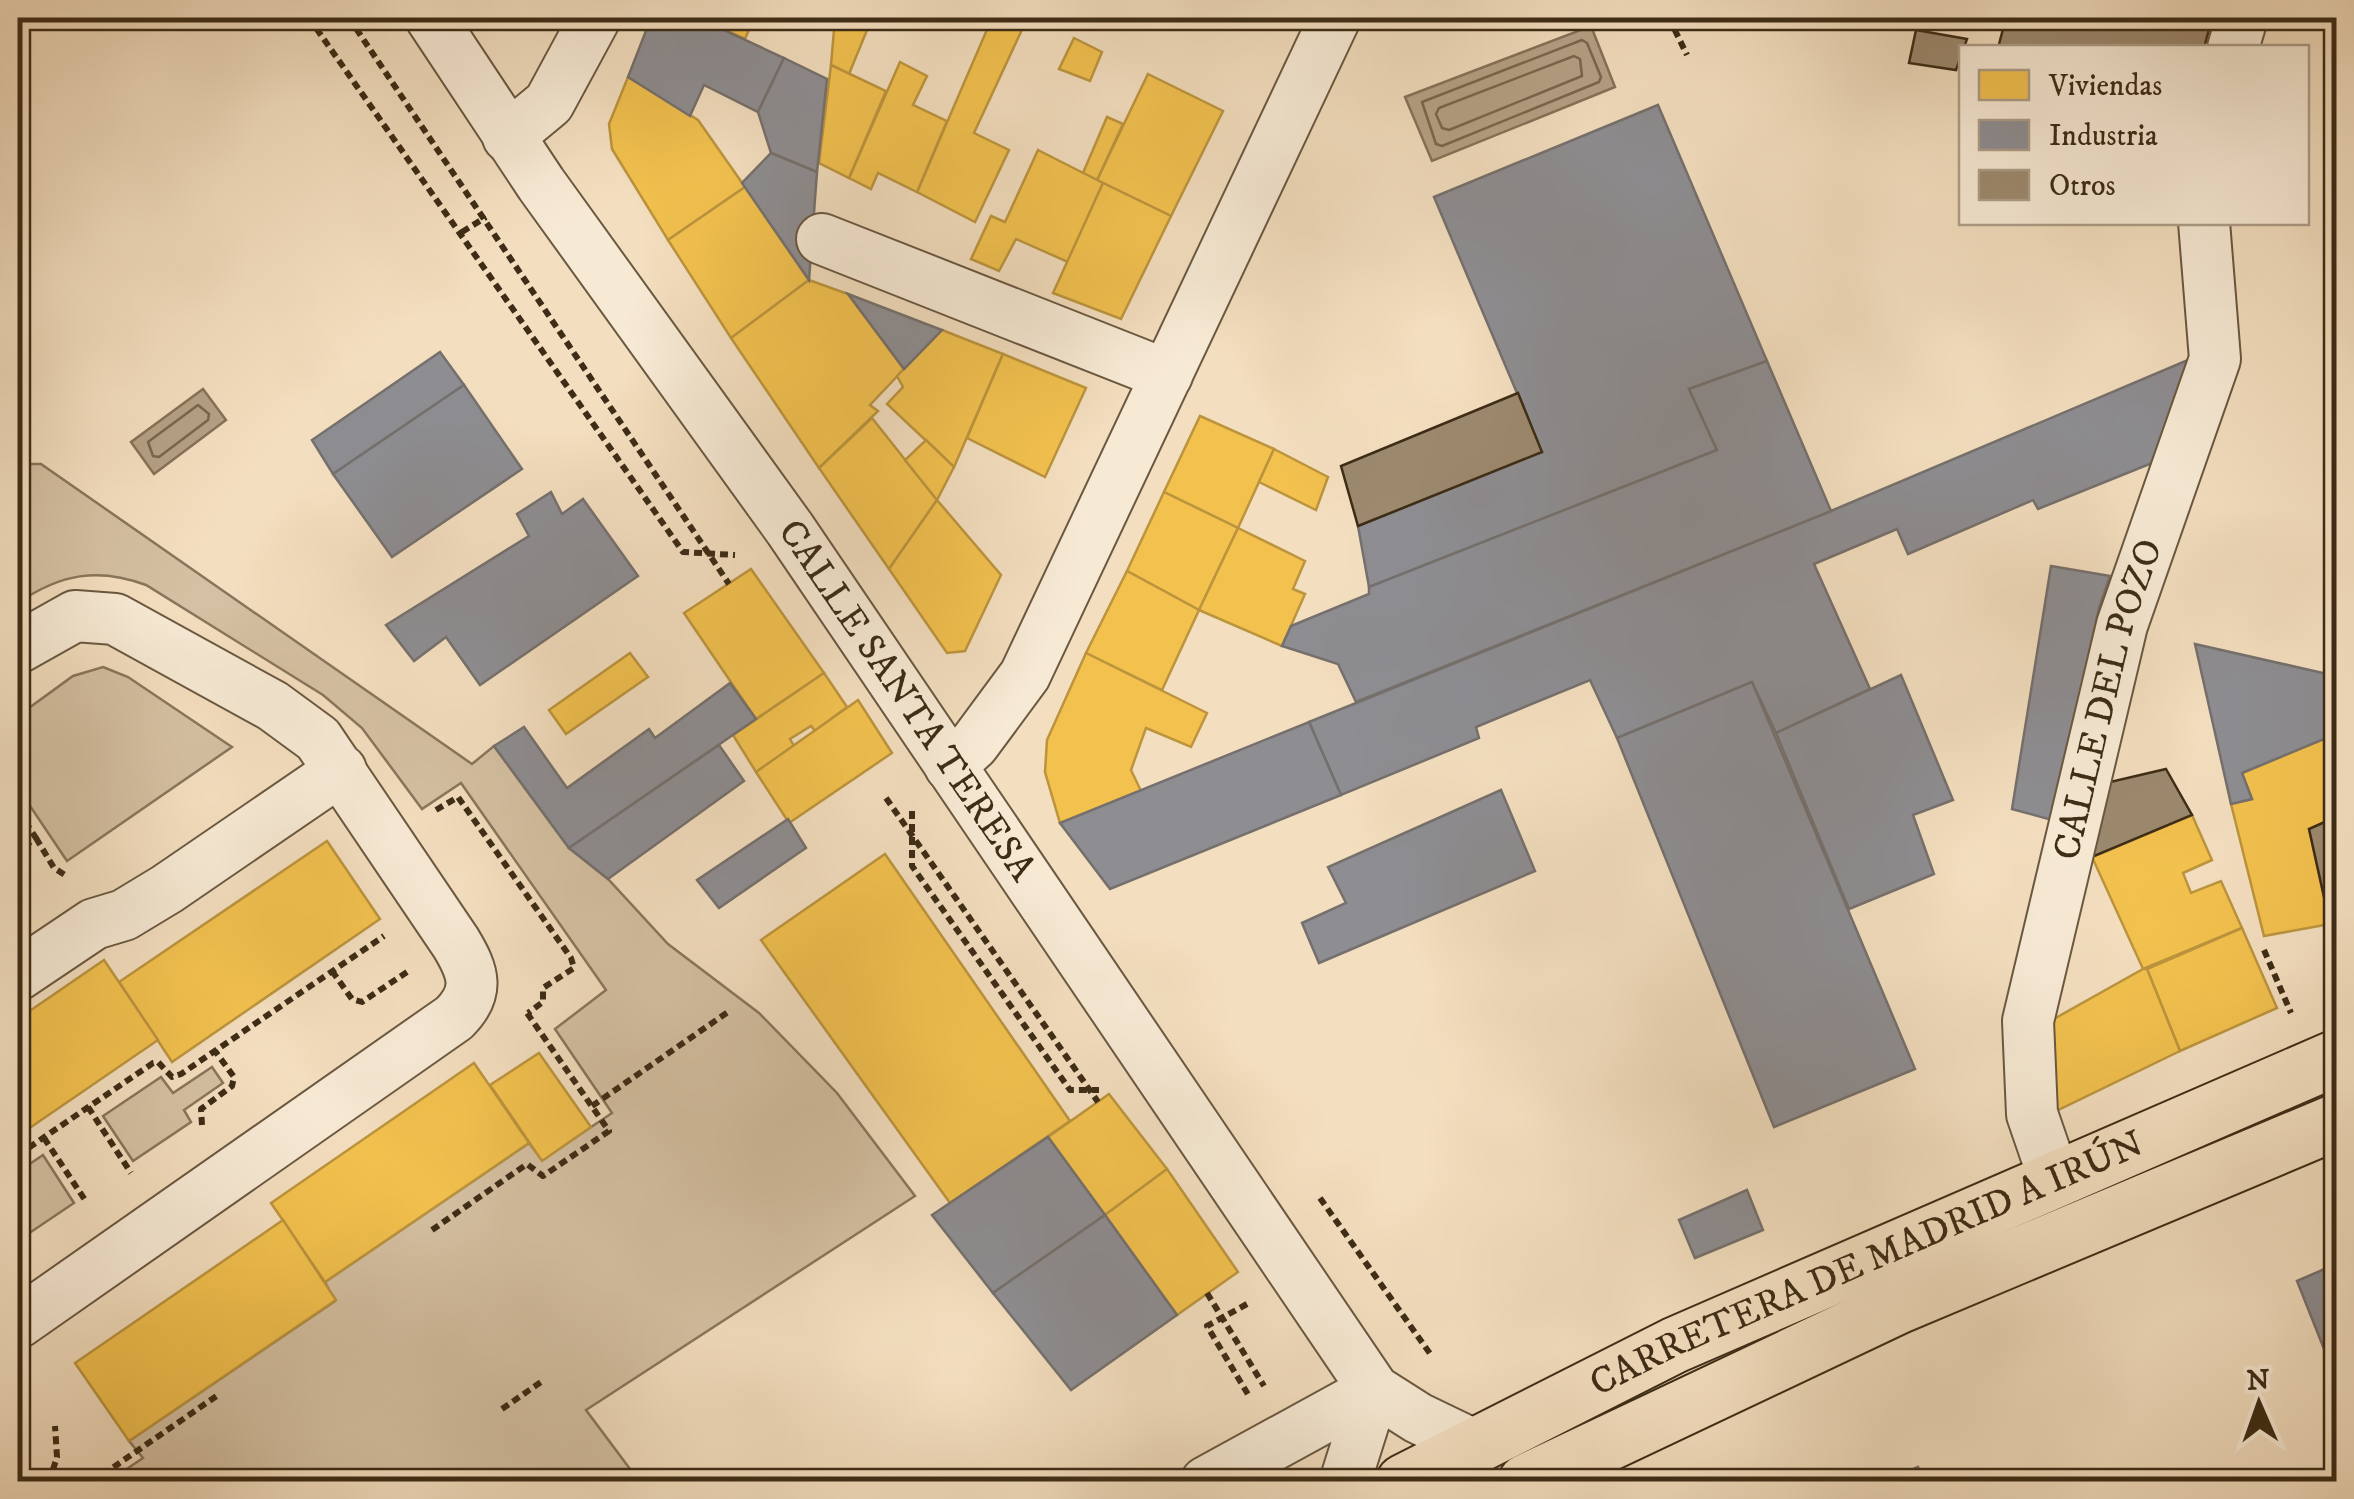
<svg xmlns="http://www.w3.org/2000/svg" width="2354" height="1499" font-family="'IM FELL DW Pica',serif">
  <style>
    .green { fill: #d4c0a2; stroke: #88765c; stroke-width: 2.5 }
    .water { fill: #b5a186; stroke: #857259; stroke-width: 2.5 }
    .homes { fill: #f2c14e; stroke: #bc943d; stroke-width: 2.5 }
    .industry { fill: #8d8d92; stroke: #75706d; stroke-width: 2.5 }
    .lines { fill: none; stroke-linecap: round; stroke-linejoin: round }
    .shore { stroke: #79664e; stroke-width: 2.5 }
    .building { fill: #9c896e; stroke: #3d2c16; stroke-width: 2.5 }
    .minor-casing { stroke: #6a5840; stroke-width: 54 }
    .trunk-casing { stroke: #3d2c16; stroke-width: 59 }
    .path { stroke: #3d2c16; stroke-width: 6; stroke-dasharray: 8 5; stroke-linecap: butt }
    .minor { stroke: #f7ead5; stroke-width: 50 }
    .trunk { stroke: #f3debf; stroke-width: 55 }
    .labels { text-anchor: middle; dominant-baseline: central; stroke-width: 10; stroke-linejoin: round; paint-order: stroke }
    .street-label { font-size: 38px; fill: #3d2c16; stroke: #f7ead5 }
  </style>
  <rect width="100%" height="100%" fill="#f3debf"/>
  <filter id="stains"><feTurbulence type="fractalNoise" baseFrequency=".002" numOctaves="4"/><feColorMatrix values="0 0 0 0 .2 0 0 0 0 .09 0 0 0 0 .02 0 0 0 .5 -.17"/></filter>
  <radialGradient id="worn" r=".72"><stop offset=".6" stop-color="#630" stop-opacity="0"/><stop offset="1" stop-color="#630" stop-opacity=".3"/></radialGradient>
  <g class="green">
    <path d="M 18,464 L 41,464 L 472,764 L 494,746 L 569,848 L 608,879 L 668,944 L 759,1013 L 837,1093 L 915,1196 L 586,1410 L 639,1481 L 109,1481 L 143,1458 L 129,1441 L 335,1301 L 325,1282 L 529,1143 L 542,1160 L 612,1113 L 555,1029 L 606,990 L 461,783 L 422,809 L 362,728 L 323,695 L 146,585 C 98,567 60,574 18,603 Z"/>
    <polygon points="103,667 128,677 232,747 67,861 18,788 18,716 73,676"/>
    <polygon points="212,1067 223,1083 184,1110 191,1122 133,1161 103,1116 161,1077 173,1093"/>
    <polygon points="43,1155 74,1203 19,1240 18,1172"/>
  </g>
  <g class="water">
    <polygon points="1591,26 1615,87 1432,161 1405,97"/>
    <polygon points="203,389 226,420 154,474 131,442"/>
  </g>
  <g class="homes">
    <polygon points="698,18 754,18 745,39"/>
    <polygon points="835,18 872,18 849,74 831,65"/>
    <polygon points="992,18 1026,21 974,133 1009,150 975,222 917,192"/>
    <polygon points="1074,38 1102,52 1090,81 1059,69"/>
    <polygon points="900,62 927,76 913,105 947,121 917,192 878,173 871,189 849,178"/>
    <polygon points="831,65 886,91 849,178 819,163"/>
    <polygon points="1148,74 1223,111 1171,216 1097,180"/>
    <polygon points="628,77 698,120 745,187 668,240 612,149 609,124"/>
    <polygon points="1107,117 1123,124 1097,180 1083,173"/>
    <polygon points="1038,150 1103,183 1068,262 1016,239 999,271 971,259 991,216 1005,222"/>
    <polygon points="1103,183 1171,216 1121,319 1053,293"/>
    <polygon points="745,187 809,280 731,338 668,240"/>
    <polygon points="809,280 848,294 904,369 870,405 878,411 819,468 731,338"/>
    <polygon points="942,330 1003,354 954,467 887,404 903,387 897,376"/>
    <polygon points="1003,354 1086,388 1045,477 967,438"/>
    <polygon points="1200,416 1274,449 1238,528 1164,492"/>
    <polygon points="872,418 937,500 889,569 819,468"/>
    <polygon points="926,440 954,467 937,500 905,460"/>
    <polygon points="1274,449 1328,477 1316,510 1259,482"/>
    <polygon points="1164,492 1238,528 1199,610 1127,571"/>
    <polygon points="937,500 1001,575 965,651 947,653 889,569"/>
    <polygon points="1238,528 1305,561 1293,589 1305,594 1282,646 1199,610"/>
    <polygon points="751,569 824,673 756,719 684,613"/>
    <polygon points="1127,571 1199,610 1162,690 1086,653"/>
    <polygon points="630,653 648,677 566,734 549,710"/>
    <polygon points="1086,653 1207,713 1191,747 1146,728 1131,770 1141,791 1060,823 1045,772 1047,740"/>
    <polygon points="824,673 847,707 815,731 811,726 790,739 794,746 756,772 733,735"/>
    <polygon points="858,700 892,753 789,823 756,772"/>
    <polygon points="2336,734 2336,817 2309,829 2330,924 2264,936 2231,804 2252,799 2242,773"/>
    <polygon points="2192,815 2212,860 2183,873 2191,893 2221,881 2242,928 2143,969 2092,857"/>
    <polygon points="327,841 380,919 172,1062 119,982"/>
    <polygon points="885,854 1070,1121 950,1203 761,940"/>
    <polygon points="2242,928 2277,1008 2180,1051 2147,969"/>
    <polygon points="104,960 158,1040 18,1136 18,1019"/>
    <polygon points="2143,969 2147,969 2180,1051 2052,1113 2052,1020"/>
    <polygon points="539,1053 591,1127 542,1161 490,1085"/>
    <polygon points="474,1063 529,1143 325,1282 271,1203"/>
    <polygon points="1109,1094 1167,1169 1105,1215 1048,1137"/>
    <polygon points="1167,1169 1238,1272 1177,1315 1105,1215"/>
    <polygon points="283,1220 336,1300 129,1441 75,1363"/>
  </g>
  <g class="industry">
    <polygon points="651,18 698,18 784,58 758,112 704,85 690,116 628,77"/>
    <polygon points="784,58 827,79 817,172 771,153 758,112"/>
    <polygon points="1658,105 1767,361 1689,389 1717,450 1369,587 1358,526 1542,452 1434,197"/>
    <polygon points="771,153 817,172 809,280 742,183"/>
    <polygon points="848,294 942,330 904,369"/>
    <polygon points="440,352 464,385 333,474 312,440"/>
    <polygon points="2188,360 2157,461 2038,509 2033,500 1908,554 1897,529 1814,564 1870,689 1776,733 1752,682 1617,738 1590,680 1476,727 1479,738 1341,795 1309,722 1831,511"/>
    <polygon points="1767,361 1831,511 1356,702 1338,664 1282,646 1291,626 1369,594 1369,587 1717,450 1689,389"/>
    <polygon points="464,385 522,469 392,557 333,474"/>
    <polygon points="551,492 562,514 583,499 638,576 480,685 446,637 414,661 386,625 529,536 517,514"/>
    <polygon points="2051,566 2110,576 2099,608 2052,820 2012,809"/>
    <polygon points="2195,644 2336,676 2336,734 2242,773 2252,799 2231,804"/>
    <polygon points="1901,675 1953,800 1913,815 1934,874 1849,909 1776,733"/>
    <polygon points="1752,682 1915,1069 1774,1127 1617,738"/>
    <polygon points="730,683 756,719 569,848 494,746 524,727 567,788 649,729 655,738"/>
    <polygon points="1309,722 1341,795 1110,889 1060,823"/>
    <polygon points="719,745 744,781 608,879 569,848"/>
    <polygon points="1501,790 1535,871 1319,963 1302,923 1346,903 1328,867"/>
    <polygon points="788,819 806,848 719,908 697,880"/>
    <polygon points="1048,1137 1105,1215 993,1293 932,1215"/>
    <polygon points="1747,1190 1763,1230 1695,1258 1679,1220"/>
    <polygon points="1105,1215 1177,1315 1071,1390 993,1293"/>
    <polygon points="2336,1264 2336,1379 2297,1281"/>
    <polygon points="1918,1467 1925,1482 1885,1482"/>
  </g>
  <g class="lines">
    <g class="shore">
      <polygon points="1582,40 1587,43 1601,77 1599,82 1442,146 1436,144 1422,102"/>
      <polygon points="1574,56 1580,59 1582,76 1449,130 1442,128 1436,114 1439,108"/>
      <polygon points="198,405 209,414 208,420 159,457 153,456 148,442"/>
    </g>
  </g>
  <g class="building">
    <polygon points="2006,18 2212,18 2204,48 1998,48"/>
    <polygon points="1916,30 1967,39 1956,70 1909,63"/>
    <polygon points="1518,393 1542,452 1358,526 1341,466"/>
    <polygon points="2166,769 2192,815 2092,857 2110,782"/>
    <polygon points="2336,817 2336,902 2326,906 2309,829"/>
  </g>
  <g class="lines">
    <defs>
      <g id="minor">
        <path id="s1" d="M 431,18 L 541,184 L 790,529 L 1374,1390 L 1418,1418 L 1472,1444"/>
        <polyline points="2233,48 2242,18"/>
        <polyline points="508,137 549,103 595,18"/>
        <polyline points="822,239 1167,375"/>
        <path d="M 18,648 L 75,616 L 115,619 L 273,706 L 318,739 L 456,943 C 474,973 480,992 454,1018 L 18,1323"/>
        <polyline points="950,766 974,744 1025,675 1335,18"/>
        <polyline points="18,975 94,924 124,915 167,889 341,770"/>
        <path id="s2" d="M 2054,1178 L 2032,1114 L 2028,1021 L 2122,625 L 2215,359 L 2204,222"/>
        <polyline points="1206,1482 1374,1390"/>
        <polyline points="1345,1482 1374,1390"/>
      </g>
      <g id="trunk">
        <path id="s3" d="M 1404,1482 L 1675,1345 L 2336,1058"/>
        <polyline points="1526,1482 1898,1306 2336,1122"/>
      </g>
    </defs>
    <use href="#minor" class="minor-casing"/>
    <use href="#trunk" class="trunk-casing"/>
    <g class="path">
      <polyline points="309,18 683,552 735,555"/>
      <polyline points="349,18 729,584"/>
      <polyline points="1669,18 1687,55"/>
      <polyline points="462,232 486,217"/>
      <polyline points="886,798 1098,1102"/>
      <polyline points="436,810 458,797 571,958 574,968 543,988 543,1002 528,1013"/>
      <polyline points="18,811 36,838 18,851"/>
      <polyline points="912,811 912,866 1070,1090 1099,1090"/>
      <polyline points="36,838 54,868 65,875"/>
      <polyline points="2264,950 2291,1013"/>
      <polyline points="332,971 352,999 362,1002 407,972"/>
      <polyline points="592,1106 728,1012"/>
      <polyline points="88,1107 131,1173"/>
      <polyline points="202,1125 201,1109 232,1086 234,1077 215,1051"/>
      <polyline points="44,1138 87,1203"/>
      <polyline points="18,1155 153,1063 158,1062 172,1077 181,1074 384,936"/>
      <polyline points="1320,1198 1431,1355"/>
      <polyline points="432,1230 527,1164 543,1176 609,1131 527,1013"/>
      <polyline points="1207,1293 1264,1386"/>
      <polyline points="1247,1304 1207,1326 1249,1396"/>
      <polyline points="502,1409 541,1382"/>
      <polyline points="18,1470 50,1480"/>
      <polyline points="49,1482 57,1457 55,1426"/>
      <polyline points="92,1482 218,1395"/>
      <polyline points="1135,1482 1151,1472"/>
    </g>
    <use href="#minor" class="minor"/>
    <use href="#trunk" class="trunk"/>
  </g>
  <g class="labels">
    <g class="street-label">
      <text stroke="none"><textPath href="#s2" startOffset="492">CALLE DEL POZO</textPath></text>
      <text stroke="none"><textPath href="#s1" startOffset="832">CALLE SANTA TERESA</textPath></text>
      <text stroke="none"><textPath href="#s3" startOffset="512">CARRETERA DE MADRID A IRÚN</textPath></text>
    </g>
  </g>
  <rect width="2354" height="1499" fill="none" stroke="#f3debf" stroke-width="60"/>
  <rect x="20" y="20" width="2314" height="1459" fill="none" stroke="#3d2c16" stroke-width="5"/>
  <rect x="30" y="30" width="2294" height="1439" fill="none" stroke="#3d2c16" stroke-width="2.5"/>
  <rect x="1959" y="45" width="350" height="180" fill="#f7ead5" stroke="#ad9e89" stroke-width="2.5"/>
  <rect x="1979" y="70" width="50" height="30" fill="#f2c14e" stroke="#ad9e89" stroke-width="2.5"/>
  <text x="2049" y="95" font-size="30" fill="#3d2c16">Viviendas</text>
  <rect x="1979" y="120" width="50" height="30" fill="#8d8d92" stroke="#ad9e89" stroke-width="2.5"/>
  <text x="2049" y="145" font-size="30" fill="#3d2c16">Industria</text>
  <rect x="1979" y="170" width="50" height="30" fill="#9c896e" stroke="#ad9e89" stroke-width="2.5"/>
  <text x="2049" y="195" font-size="30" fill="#3d2c16">Otros</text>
  <g transform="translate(2259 1404) rotate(358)" stroke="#f7ead5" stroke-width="8" paint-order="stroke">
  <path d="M0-8L18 38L0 25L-18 38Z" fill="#3d2c16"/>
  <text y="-15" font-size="28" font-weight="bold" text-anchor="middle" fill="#3d2c16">N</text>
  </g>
  <rect width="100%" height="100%" filter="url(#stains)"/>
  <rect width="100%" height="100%" fill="url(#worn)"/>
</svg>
